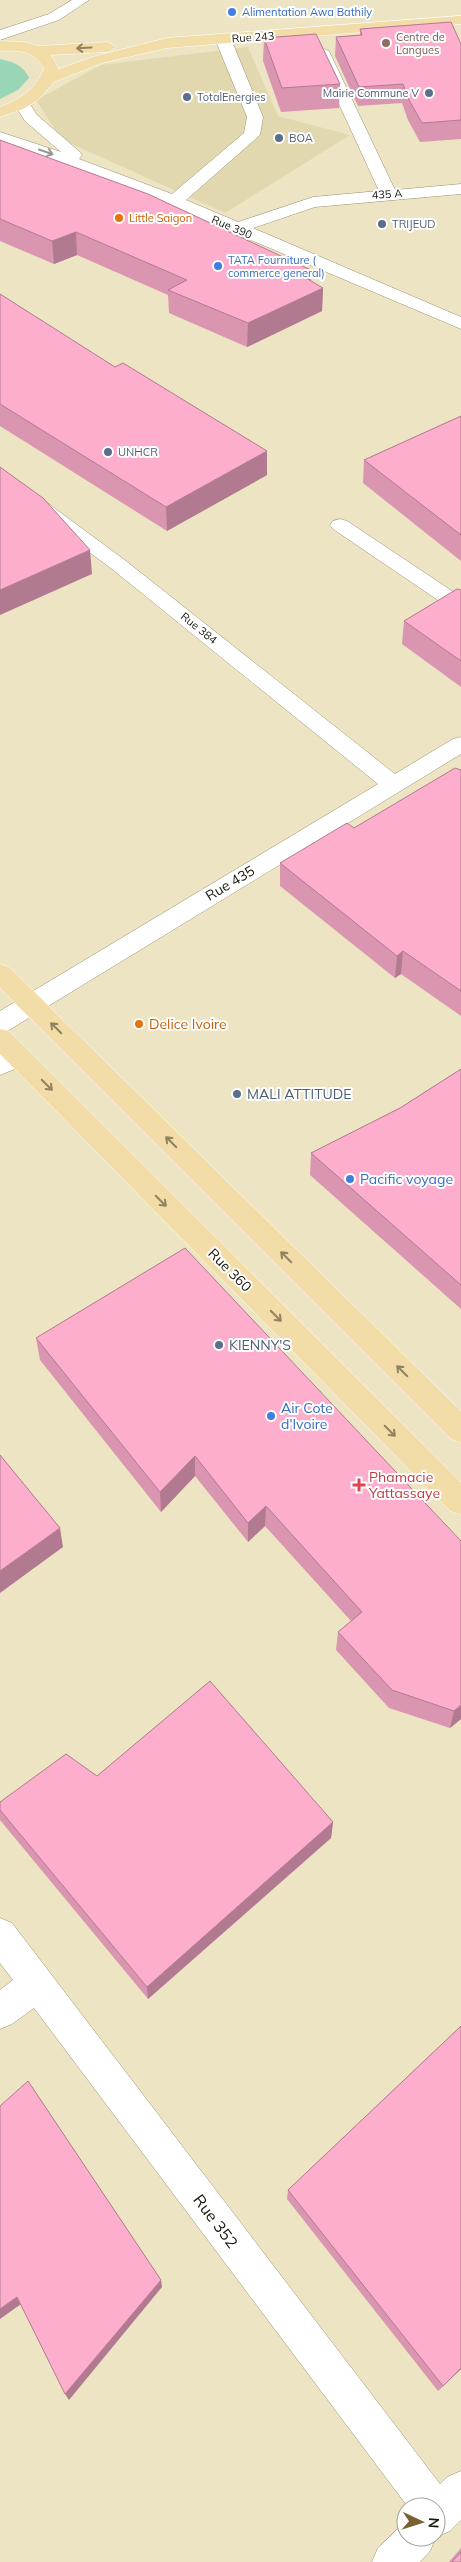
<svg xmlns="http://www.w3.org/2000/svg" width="461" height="2562" font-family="Mulish,sans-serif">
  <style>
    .built { fill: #e2d8b0 }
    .green { fill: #99d6b6 }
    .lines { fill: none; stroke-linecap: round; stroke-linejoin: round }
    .minor-casing { stroke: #999173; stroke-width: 1 }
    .major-casing { stroke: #fff; stroke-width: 1 }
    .minor { fill: #fff; fill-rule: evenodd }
    .major { fill: #f2dca7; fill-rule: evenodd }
    .wall { fill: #da96b0 }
    .shaded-wall { fill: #b17a90 }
    .building { fill: #fdaecd; stroke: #b17a90 }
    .oneway { stroke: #918361 }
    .oneway2 { stroke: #989792 }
    .shop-dot { fill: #3f7fe0; stroke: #fff; stroke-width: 2 }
    .education-dot { fill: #8d6e63; stroke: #fff; stroke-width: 2 }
    .service-dot { fill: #5c6f8a; stroke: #fff; stroke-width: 2 }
    .food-dot { fill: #e8710a; stroke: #fff; stroke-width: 2 }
    .health-dot { fill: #e0444e; stroke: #fff; stroke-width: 2 }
    .labels { text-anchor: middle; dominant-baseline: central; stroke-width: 4; stroke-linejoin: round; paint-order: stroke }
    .far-shop-label { font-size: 11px; fill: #366cbe; stroke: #fff; text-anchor: start }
    .far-street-label { font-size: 11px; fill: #1a170c; stroke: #fff }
    .far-education-label { font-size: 11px; fill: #785e54; stroke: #fff; text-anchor: start }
    .far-service-label { font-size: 11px; fill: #4e5e75; stroke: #fff; text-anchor: start }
    .far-food-label { font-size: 11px; fill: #c56008; stroke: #fff; text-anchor: start }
    .street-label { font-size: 14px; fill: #1a170c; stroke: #fff }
    .food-label { font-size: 14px; fill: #c56008; stroke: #fff; text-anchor: start }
    .service-label { font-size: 14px; fill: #4e5e75; stroke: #fff; text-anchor: start }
    .shop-label { font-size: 14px; fill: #366cbe; stroke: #fff; text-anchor: start }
    .health-label { font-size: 14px; fill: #be3a42; stroke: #fff; text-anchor: start }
    .near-street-label { font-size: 16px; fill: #1a170c; stroke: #fff }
  </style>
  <rect width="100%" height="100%" fill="#ede4c4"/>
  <polygon class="built" points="248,47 278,116 350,135 225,213 61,139 36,100 101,65"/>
  <path class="green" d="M 0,59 C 14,62 23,65 29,78 L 18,90 L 0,99 Z"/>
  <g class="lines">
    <defs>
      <g id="minor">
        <polygon points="72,0 89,0 59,20 0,40 0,30 49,14"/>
        <polygon points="223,34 231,39 263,117 260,135 186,200 238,222 313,197 379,191 316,54 324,49 329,51 395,190 461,184 461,194 315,207 253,228 461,317 461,329 166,204 0,142 0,132 61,152 25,121 14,104 22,99 28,101 37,115 80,152 82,155 79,159 172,194 244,133 247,117 215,39"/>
        <polygon points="0,471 7,473 126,561 395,774 453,739 461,737 461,754 9,1030 0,1032 0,1011 378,784 112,569 0,486"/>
        <polygon points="340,519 347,521 461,597 461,612 454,611 333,529 330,525 333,521"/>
        <polygon points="18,1047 27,1050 31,1057 27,1064 0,1075 0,1054"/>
        <polygon points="0,1918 12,1923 440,2484 447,2477 461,2471 461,2520 450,2531 436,2537 436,2507 408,2507 34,2008 12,2024 0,2029 0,1990 13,1980 0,1963"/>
        <polygon points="406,2521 406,2537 436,2537 430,2551 420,2562 372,2562 378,2548"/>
      </g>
      <g id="major">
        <path d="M 461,16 L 461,24 L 167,48 L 102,63 L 54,82 L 38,100 L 23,109 L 0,117 L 0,107 C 21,99 36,89 44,68 C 33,50 19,50 0,51 L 0,41 L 24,42 L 39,46 L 108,42 L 116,47 L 108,52 L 51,55 L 59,69 L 92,57 L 167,38 Z"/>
        <polygon points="0,964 9,967 461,1411 461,1443 451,1439 0,988"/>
        <polygon points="0,1029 9,1031 461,1482 461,1515 450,1511 0,1054"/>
      </g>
    </defs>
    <use href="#minor" class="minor-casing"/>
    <use href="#major" class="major-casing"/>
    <use href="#minor" class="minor"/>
    <use href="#major" class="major"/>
  </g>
  <g class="wall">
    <polygon points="360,29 461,44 461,139 420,142 408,120 402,103 358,106 335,56 336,37 360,35"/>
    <polygon points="264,38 340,84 339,108 281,112 263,61"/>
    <polygon points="0,140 311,281 323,288 322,311 247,347 169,313 168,295 77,255 54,264 0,241"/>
    <polygon points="0,294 267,475 167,531 0,426"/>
    <polygon points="461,416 461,561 363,483 364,460"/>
    <polygon points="461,590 461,687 402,644 404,621"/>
    <polygon points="461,770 461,1016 401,974 395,978 280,886 280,863 354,828"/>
    <polygon points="461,1069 461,1309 310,1175 311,1153 400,1108"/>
    <polygon points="36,1338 461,1541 461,1719 450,1728 389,1708 336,1650 338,1632 351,1621 265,1526 248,1542 195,1476 161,1512 40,1360"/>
    <polygon points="97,1776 333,1822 331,1838 148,1999 0,1820 0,1802"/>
    <polygon points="461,2026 461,2369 438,2391 287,2199 288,2190"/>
    <polygon points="461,2548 461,2562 449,2562"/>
  </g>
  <g class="shaded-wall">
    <polygon points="76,232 77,255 54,264 52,241"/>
    <polygon points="311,270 310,293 301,275"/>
    <polygon points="323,288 322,311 247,347 248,323"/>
    <polygon points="267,451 267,475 167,531 166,507"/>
    <polygon points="90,550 92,574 0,615 0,590"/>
    <polygon points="403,951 401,974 395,978 397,956"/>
    <polygon points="195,1456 195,1476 161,1512 160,1492"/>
    <polygon points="266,1506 265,1526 248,1542 248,1523"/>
    <polygon points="60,1528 63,1547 0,1593 0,1571"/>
    <polygon points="461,1705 461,1719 450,1728 454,1711"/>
    <polygon points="333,1822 331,1838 148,1999 147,1987"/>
    <polygon points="161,2280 162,2287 69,2400 65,2394"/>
    <polygon points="17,2297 21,2304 0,2319 0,2309"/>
    <polygon points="461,2368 461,2369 438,2391"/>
  </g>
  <g class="building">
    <polygon points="451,22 461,44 461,120 422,123 409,100 403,84 359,87 336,37 362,35 360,29"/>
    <polygon points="316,34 340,84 282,88 264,38"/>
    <polygon points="0,140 148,194 311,270 301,275 323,288 248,323 168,290 187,280 76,232 52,241 0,219"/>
    <polygon points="0,294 115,367 123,363 267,451 166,507 0,404"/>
    <polygon points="461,416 461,535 364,460"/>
    <polygon points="0,467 43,498 90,550 0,590"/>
    <polygon points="457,589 461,590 461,661 404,621"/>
    <polygon points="455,768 461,770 461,991 403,951 397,956 280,863 347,823 354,828"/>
    <polygon points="461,1069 461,1285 311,1153 400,1108"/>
    <polygon points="185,1248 461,1541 461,1705 454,1711 392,1690 338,1632 362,1612 266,1506 248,1523 195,1456 160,1492 36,1338"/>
    <polygon points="0,1455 60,1528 0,1571"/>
    <polygon points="210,1681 333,1822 147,1987 0,1810 0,1802 66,1754 97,1776"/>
    <polygon points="461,2026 461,2368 443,2386 288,2190"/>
    <polygon points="28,2081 161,2280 65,2394 17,2297 0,2309 0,2106"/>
    <polygon points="461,2552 461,2562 452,2562"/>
  </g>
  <defs><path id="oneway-shaft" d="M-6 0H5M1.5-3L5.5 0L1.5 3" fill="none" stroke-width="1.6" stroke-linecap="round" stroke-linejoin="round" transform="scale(1.25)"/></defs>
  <g class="oneway">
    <use href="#oneway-shaft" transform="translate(84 48) rotate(177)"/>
    <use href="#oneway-shaft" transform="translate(56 1028) rotate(-135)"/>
    <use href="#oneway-shaft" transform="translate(47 1085) rotate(45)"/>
    <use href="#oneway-shaft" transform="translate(171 1142) rotate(-135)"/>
    <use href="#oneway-shaft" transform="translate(161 1201) rotate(45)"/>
    <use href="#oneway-shaft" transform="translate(286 1257) rotate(-135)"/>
    <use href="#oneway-shaft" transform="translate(276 1316) rotate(45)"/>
    <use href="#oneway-shaft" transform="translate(402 1371) rotate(-135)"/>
    <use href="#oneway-shaft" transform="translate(390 1431) rotate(45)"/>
  </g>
  <use class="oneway2" href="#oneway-shaft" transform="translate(46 152) rotate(19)"/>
  <g class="shop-dot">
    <circle cx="232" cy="12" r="5"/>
    <circle cx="218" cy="266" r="5"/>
    <circle cx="350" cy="1179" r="5"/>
    <circle cx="271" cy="1416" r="5"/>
  </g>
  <circle class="education-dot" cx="386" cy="43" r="5"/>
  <g class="service-dot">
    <circle cx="429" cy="93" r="5"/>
    <circle cx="187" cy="97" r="5"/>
    <circle cx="279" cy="138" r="5"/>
    <circle cx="382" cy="224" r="5"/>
    <circle cx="108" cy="452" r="5"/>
    <circle cx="237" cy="1094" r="5"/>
    <circle cx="219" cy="1345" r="5"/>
  </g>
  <g class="food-dot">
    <circle cx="119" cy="218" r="5"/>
    <circle cx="139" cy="1024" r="5"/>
  </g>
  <path class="health-dot" d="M356.5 1477.5h5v5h5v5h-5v5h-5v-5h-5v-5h5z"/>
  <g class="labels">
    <g class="far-shop-label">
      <text x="242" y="12">Alimentation Awa Bathily</text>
      <text x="228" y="260">TATA Fourniture (<tspan x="228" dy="13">commerce general)</tspan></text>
    </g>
    <g class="far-street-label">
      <text transform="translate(253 37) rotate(-4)">Rue 243</text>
      <text transform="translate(387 194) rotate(-4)">435 A</text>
      <text transform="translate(232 227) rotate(23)">Rue 390</text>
      <text transform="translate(199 628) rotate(39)">Rue 384</text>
    </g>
    <g class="far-education-label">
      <text x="396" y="37">Centre de<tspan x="396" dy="13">Langues</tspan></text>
    </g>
    <g class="far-service-label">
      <text x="419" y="93" text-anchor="end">Mairie Commune V</text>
      <text x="197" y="97">TotalEnergies</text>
      <text x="289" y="138">BOA</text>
      <text x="392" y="224">TRIJEUD</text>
      <text x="118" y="452">UNHCR</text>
    </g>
    <g class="far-food-label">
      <text x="129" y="218">Little Saigon</text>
    </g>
    <g class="street-label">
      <text transform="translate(230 883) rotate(-31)">Rue 435</text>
      <text transform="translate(230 1270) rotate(45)">Rue 360</text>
    </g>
    <g class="food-label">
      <text x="149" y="1024">Delice Ivoire</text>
    </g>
    <g class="service-label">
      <text x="247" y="1094">MALI ATTITUDE</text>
      <text x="229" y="1345">KIENNY'S</text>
    </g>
    <g class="shop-label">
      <text x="360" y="1179">Pacific voyage</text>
      <text x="281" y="1408">Air Cote<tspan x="281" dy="16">d'Ivoire</tspan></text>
    </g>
    <g class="health-label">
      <text x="369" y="1477">Phamacie<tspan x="369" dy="16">Yattassaye</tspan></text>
    </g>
    <g class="near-street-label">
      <text transform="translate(216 2221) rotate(53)">Rue 352</text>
    </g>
  </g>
  <g transform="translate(421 2522) rotate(94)"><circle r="24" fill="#ffffff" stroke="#a3a29e"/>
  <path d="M0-4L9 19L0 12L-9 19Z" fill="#796132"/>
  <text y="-8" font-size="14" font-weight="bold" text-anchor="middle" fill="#1a170c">N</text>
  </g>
</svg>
